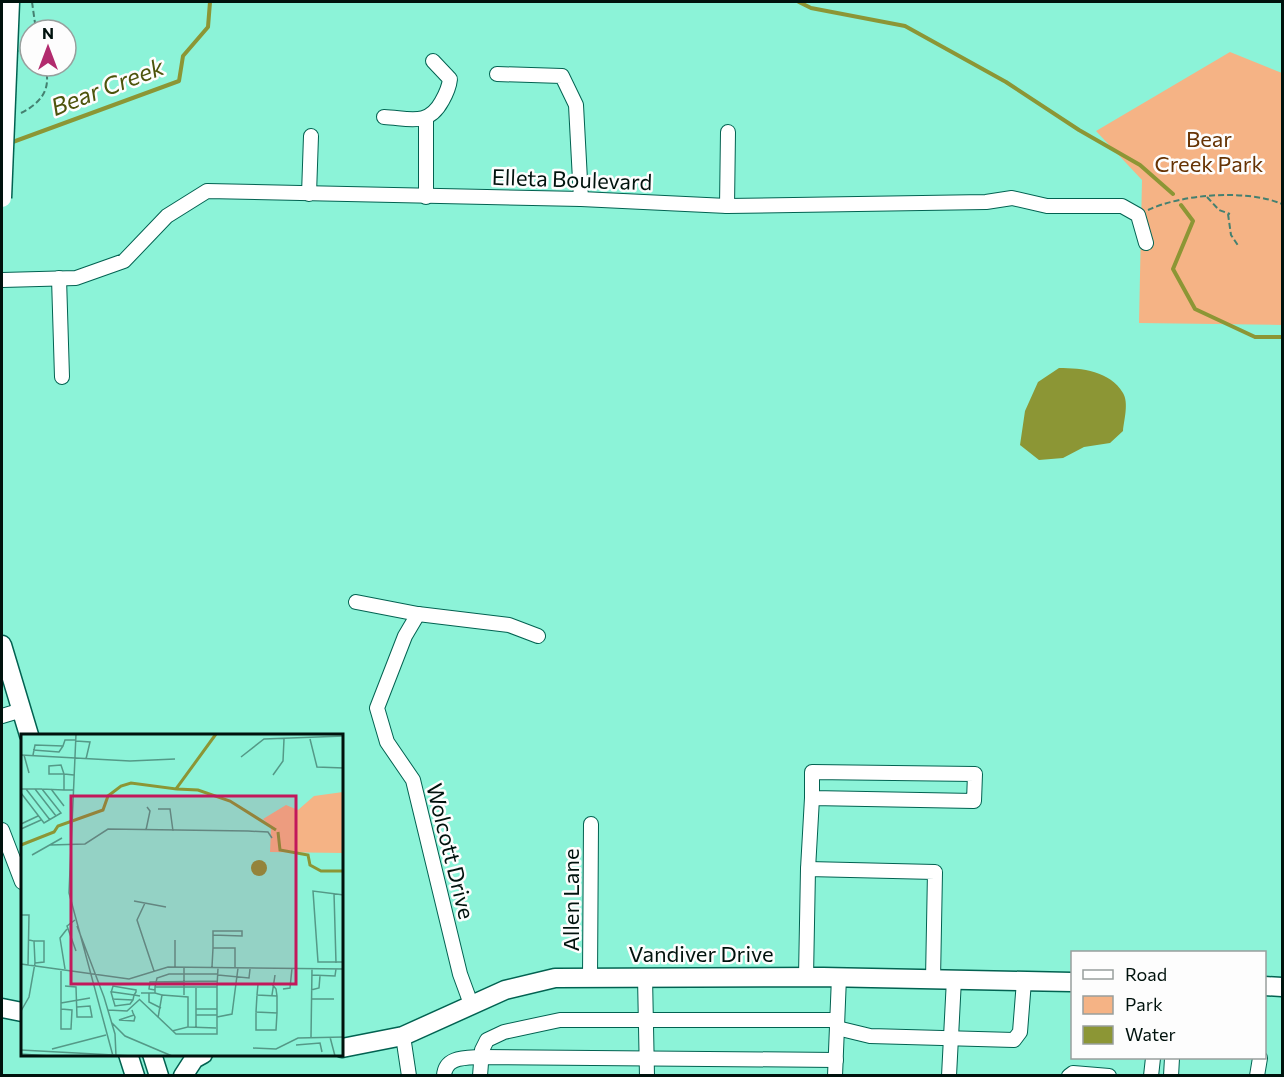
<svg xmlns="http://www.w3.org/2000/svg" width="1284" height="1077" font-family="Commissioner,sans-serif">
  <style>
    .green { fill: #f5b385 }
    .water { fill: #8c9635 }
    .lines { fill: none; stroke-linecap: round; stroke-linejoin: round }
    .stream { stroke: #8c9635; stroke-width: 4 }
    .minor-casing { stroke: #026251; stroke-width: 16 }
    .major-casing { stroke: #026251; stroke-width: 21 }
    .path { stroke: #448070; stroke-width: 2; stroke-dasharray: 6 3; stroke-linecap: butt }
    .minor { stroke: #fff; stroke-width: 14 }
    .major { stroke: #fff; stroke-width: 18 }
    .major-bridge-casing { stroke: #026251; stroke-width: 21; stroke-linecap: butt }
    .major-bridge { stroke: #fff; stroke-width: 18 }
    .labels { text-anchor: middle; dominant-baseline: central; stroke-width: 5; stroke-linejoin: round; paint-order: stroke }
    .park-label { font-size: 22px; fill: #663304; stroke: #fdfdfd }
    .street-label { font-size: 22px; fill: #00120d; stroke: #fdfdfd }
    .water-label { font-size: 24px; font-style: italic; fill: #4d540b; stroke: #fdfdfd }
    .inset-river { fill: none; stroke: #8c9635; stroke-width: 3 }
    .inset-road { fill: none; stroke: #549987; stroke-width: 1.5 }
    .view { fill: #c2185b; fill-opacity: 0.15; stroke: #c2185b; stroke-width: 3 }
    .inset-edge { fill: none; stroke: #00120d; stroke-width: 3 }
  </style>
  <rect width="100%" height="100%" fill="#8cf3d8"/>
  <polygon class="green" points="1230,52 1282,73 1282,325 1139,323 1142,180 1096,131"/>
  <path class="water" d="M 1059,368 C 1082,368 1110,371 1123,393 C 1129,403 1124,420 1123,431 L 1110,443 L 1084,447 L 1063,458 L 1039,460 L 1020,445 L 1025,411 L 1038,382 Z"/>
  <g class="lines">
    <g class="stream">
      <polyline points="799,2 811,8 905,26 1006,82 1079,130 1140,165 1173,194"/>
      <polyline points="10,143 179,81 183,56 208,27 210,2"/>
      <polyline points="1181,205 1193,221 1173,269 1195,309 1255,337 1282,337"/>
    </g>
    <defs>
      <g id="minor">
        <polyline points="497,74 562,76 576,105 581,199"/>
        <path d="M 384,117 C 409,118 428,127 442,101 C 446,94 449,88 450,79 L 433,61"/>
        <polyline points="426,119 426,197"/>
        <polyline points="309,194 311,136"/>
        <polyline points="727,206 728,132"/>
        <polyline points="59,278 62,377"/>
        <polyline points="2,280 76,278 124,261 167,216 207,191 581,199 727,206 986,202 1012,198 1047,206 1122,206 1138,215 1146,243"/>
        <polyline points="356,602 418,614 509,625 538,636"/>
        <polyline points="418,614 405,636 377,708 387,742 413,780 460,974 471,1004"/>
        <polyline points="2,716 22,710"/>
        <polyline points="2,830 22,882"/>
        <polyline points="808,869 812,798 974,801 975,774 812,772 812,798"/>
        <polyline points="590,976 591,824"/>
        <polyline points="645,977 647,1076"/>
        <polyline points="806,977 808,869 935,872 933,979"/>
        <polyline points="837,1028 870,1036 1014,1040 1020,1032 1024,981"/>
        <polyline points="403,1036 409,1076"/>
        <path d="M 444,1076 C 445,1056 466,1058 481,1057 L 836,1060"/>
        <polyline points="480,1076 482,1050 487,1040 504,1032 560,1020 837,1020"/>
        <polyline points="835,1076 839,977"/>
        <polyline points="949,1076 954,979"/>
        <polyline points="1069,1076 1073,1073 1109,1076"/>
        <polyline points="1151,1076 1153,1058"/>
        <polyline points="1171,1076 1172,1058"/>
        <polyline points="1257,1076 1260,1058"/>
      </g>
      <g id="major">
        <polyline points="8,50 10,2"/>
        <polyline points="2,645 29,735"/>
        <polyline points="1264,986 1282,987"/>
        <polyline points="2,1008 22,1012"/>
        <polyline points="342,1048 403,1036 505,990 555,978 823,977 1072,982"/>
        <polyline points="128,1054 135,1076"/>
        <polyline points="152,1054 159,1076"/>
        <polyline points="183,1076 194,1059 203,1054"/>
      </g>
    </defs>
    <use href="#minor" class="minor-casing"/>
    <use href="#major" class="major-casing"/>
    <g class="path">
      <polyline points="32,2 36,30"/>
      <path d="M 21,113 C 41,103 52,89 45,66"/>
      <polyline points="1207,197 1219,210 1230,214"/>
      <path d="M 1148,210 C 1182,194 1247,189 1282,204"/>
      <polyline points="1228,214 1231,235 1239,247"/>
    </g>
    <use href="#minor" class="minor"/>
    <use href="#major" class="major"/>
    <defs>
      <polyline id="major-bridge" points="2,198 8,50"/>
    </defs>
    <use href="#major-bridge" class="major-bridge-casing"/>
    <use href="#major-bridge" class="major-bridge"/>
  </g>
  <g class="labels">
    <g class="park-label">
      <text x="1209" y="138">Bear<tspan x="1209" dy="25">Creek Park</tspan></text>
    </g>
    <g class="street-label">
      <text transform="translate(572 179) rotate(2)">Elleta Boulevard</text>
      <text transform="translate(451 851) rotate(76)">Wolcott Drive</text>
      <text transform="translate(570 900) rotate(-90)">Allen Lane</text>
      <text x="701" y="953">Vandiver Drive</text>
    </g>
    <g class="water-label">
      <text transform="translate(107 86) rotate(-21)">Bear Creek</text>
    </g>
  </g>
  <g transform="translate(21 734)">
    <rect width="322" height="322" fill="#8cf3d8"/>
    <path d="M 322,58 L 322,119 L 249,118 L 250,93 L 242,85 L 265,71 L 277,76 L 293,62 Z" fill="#f5b385"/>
    <path d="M230 134a8 8 0 1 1 16 0a8 8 0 1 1-16 0Z" fill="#8c9635"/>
    <path class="inset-river" d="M 156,55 L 177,56 L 209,67 L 255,96M 257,98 L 259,116 L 287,121 L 289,131 L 300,137 L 323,137M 0,111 L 33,98 L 37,92 L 82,76 L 87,62 L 100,52 L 110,49 L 155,55 L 195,0"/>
    <path class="inset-road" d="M 55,0 L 48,159 L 92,322M 289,5 L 296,33 L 323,34M 55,7 L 69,8 L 65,25M 12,16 L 38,18 L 42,12M 0,21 L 109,27 L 154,25M 3,21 L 8,39M 12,21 L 14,11 L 42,12 L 44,6 L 54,6M 220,23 L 243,5 L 323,2M 252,41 L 262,27 L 263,5M 5,55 L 29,86M 14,55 L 35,82M 21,55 L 0,55 L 0,59 L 23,89 L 40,79 L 21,55 L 43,56M 30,55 L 43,72M 52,56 L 43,56 L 43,40 L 40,31 L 28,32 L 28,40 L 43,40 L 53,41M 137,75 L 149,75 L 152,97M 0,90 L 17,82M 0,95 L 20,86M 125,96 L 129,77 L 126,73M 29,111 L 64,110 L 87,95 L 227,97 L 247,98 L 251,104M 11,121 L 41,104M 313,159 L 315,229M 323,161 L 292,157 L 297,228 L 323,228M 113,167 L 145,173M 124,169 L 116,186 L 133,237M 0,181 L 8,181 L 7,231M 54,186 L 46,192 L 55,217M 56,192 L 83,263 L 94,300 L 95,322M 13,207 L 23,207 L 23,228 L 14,229M 192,214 L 192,201 L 221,202 L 221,197 L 192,197 L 192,201M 0,230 L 108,245 L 147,233 L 323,235M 154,233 L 154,206M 163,233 L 163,261M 191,233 L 192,214 L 214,214 L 214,233M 44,235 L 39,204 L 46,195M 40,237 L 40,295 L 50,295 L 51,276 L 40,275M 197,241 L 228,244 L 229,235M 291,241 L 314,242 L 315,235M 44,252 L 55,253 L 56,283 L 71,283 L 69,272 L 56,273M 134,253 L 136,244 L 148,240 L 196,240M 175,254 L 175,294M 262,255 L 269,254 L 271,234M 134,256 L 128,255 L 129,248 L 197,247M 290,256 L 298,254 L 299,242M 90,259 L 92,252 L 115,256 L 115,258 L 113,261 L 112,266 L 109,270 L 94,272 L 90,258 L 92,258 L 113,261 L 119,262M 120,259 L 134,259 L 134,253 L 196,253 L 197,234M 128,259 L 128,268 L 140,274M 134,259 L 141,261 L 137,284M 141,261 L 167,263 L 167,293 L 151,297M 236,261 L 235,278 L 256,279 L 256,262 L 255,255 L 251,250 L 237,250 L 236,261 L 256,262M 251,261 L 254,241M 91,265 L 112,266M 118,265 L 155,300 L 196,300 L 196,253M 290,265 L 313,265M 40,269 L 69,264M 175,275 L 196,275M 87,276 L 106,277 L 118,266M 111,276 L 112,279 L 114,283 L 113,287 L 98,286 L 113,281M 0,277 L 8,263 L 14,229 L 13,207 L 8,206M 235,278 L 235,296 L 255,296 L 256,279M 175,281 L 196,281M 196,283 L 211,280 L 217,234M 91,289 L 104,302 L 151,322M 167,293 L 195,294M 290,303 L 291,235M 309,303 L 314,322M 275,311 L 299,309 L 301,318M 232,314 L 255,315 L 277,304 L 323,303M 31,315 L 85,301M 0,316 L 111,322M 0,320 L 29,322"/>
    <path class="view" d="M 50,62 L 275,62 L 275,250 L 50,250 Z"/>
    <rect width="322" height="322" class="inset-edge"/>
  </g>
  <rect width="1284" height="1077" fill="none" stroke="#00120d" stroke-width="6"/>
  <rect x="1071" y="951" width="195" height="108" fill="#fdfdfd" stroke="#989f9d" stroke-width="1.5"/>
  <rect x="1083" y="970" width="30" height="9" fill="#ffffff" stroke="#989f9d" stroke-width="1.5"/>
  <text x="1125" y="981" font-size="18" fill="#00120d">Road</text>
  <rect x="1083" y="996" width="30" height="18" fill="#f5b385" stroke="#989f9d" stroke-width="1.5"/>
  <text x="1125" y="1011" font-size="18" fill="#00120d">Park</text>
  <rect x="1083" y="1026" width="30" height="18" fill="#8c9635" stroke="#989f9d" stroke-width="1.5"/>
  <text x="1125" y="1041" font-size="18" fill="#00120d">Water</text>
  <g transform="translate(48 48)"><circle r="28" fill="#fdfdfd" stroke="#989f9d" stroke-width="1.5"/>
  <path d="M0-4.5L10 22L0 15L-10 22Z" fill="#b22b6e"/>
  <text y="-9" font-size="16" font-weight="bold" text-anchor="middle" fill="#00120d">N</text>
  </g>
</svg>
